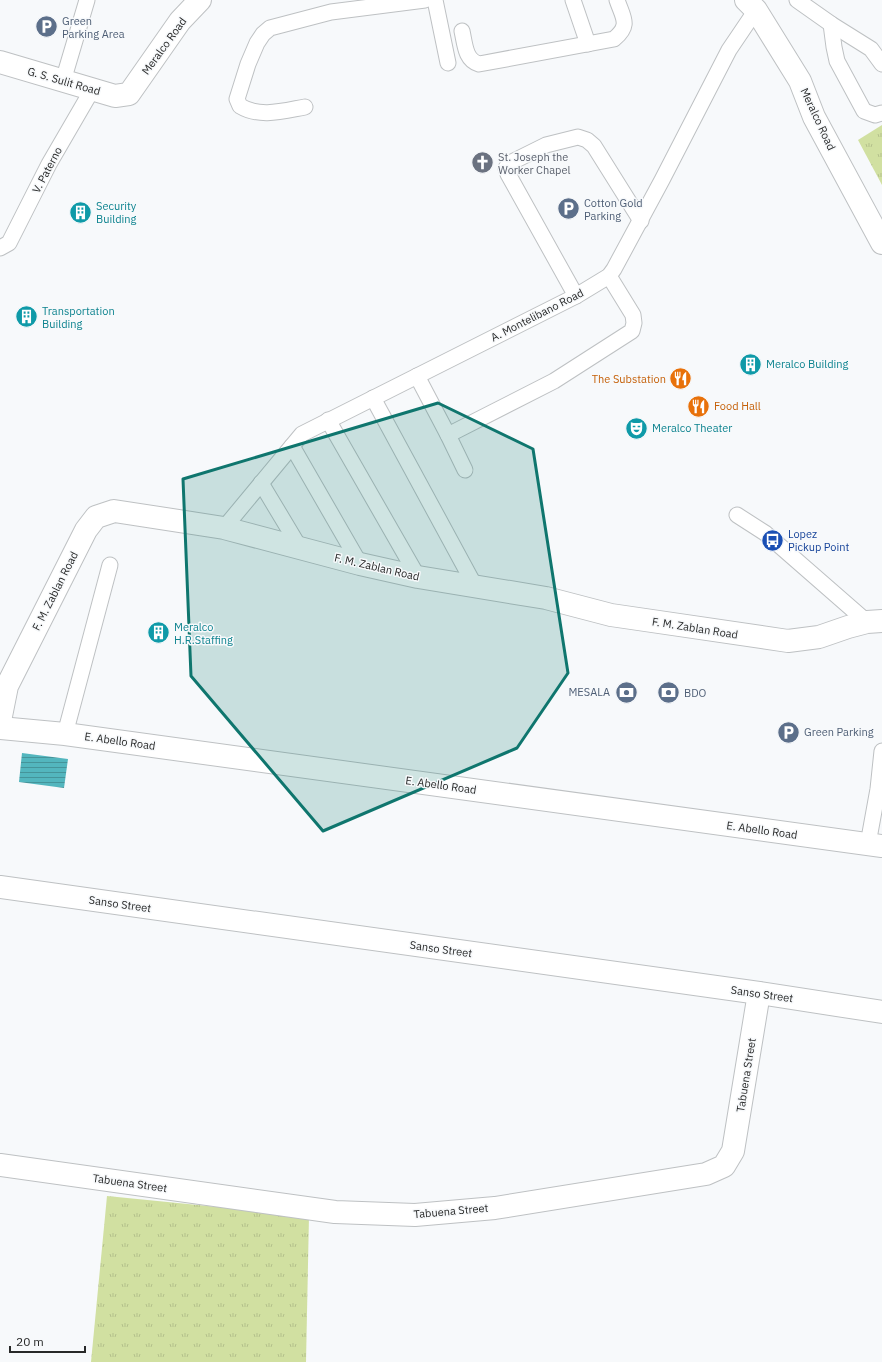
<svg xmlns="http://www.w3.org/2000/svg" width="882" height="1362" font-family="'IBM Plex Sans',sans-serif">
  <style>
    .grass { fill: url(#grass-tufts) }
    .water { fill: url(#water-rules) }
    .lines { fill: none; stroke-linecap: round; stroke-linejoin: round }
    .lane-casing { stroke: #bec1c3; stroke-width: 17 }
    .street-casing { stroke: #bec1c3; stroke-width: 24 }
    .lane { stroke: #fff; stroke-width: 15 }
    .street { stroke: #fff; stroke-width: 22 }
    .marked { fill: #0f766e; fill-opacity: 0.2; stroke: #0f766e; stroke-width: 3; stroke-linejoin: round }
    .labels { text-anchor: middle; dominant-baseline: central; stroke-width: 3; stroke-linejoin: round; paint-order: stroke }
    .service-label { font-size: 11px; fill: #4e5e75; stroke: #f7f9fb; text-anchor: start }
    .street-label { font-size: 11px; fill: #282929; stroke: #f7f9fb }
    .worship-label { font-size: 11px; fill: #5b616d; stroke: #f7f9fb; text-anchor: start }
    .culture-label { font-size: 11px; fill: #0d838f; stroke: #f7f9fb; text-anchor: start }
    .food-label { font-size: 11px; fill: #c56008; stroke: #f7f9fb; text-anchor: end }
    .transit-label { font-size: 11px; fill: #164399; stroke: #f7f9fb; text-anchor: start }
  </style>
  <defs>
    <pattern id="grass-tufts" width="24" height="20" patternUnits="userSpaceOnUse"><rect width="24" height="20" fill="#d1e0a1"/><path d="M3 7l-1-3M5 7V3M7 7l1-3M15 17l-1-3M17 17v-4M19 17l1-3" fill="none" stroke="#b3c08b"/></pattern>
    <pattern id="water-rules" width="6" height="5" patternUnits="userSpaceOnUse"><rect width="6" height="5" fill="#53b6be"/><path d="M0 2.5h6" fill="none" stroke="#45949a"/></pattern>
  </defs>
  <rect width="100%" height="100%" fill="#f7f9fb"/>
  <g class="grass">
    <polygon points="882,125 882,185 858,140"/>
    <polygon points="107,1196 309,1216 306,1362 91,1362"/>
  </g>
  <polygon class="water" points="22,753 68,759 64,788 19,782"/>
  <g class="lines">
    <defs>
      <g id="lane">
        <polyline points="435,0 448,63"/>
        <polyline points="573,0 588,44"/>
        <polyline points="797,0 831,24 871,49 882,64"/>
        <polyline points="831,24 834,47 837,61 864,111 875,115 882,113"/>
        <path d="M 462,31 C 465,44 465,60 479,64 L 614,39 C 631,25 623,18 617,0"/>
        <polyline points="63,81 87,0"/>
        <path d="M 305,107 C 283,111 260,118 240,106 L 237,99 L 248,64 L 257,43 L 263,34 L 270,28 L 331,12 L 425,0"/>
        <polyline points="0,248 9,243 49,164 92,90"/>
        <polyline points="576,296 508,174 506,168 510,163 546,145 578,137 587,140 594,146 641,221"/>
        <polyline points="417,376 448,435 465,470"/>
        <polyline points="373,398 475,586"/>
        <polyline points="328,420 418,577"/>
        <polyline points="448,435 554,381 632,331 634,323 633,315 609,276"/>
        <polyline points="292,446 360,564"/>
        <polyline points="261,483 300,548"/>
        <polyline points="737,515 765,533 867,622"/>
        <polyline points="224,528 302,434 576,296 609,276 614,269 662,180 729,50 756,10"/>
        <polyline points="65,734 110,565"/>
        <polyline points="868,844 878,789 882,751"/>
      </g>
      <g id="street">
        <polyline points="746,0 756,10 800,81 814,117 882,243"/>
        <polyline points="0,62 115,96 129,94 180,21 200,0"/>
        <polyline points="0,721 7,686 86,530 96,517 114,511 224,528 360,564 418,577 546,598 611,615 788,641 819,637 848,627 867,622 882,621"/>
        <polyline points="0,728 65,734 882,846"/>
        <polyline points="0,887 759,993 882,1012"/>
        <polyline points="0,1165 335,1212 415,1215 495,1208 706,1174 724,1166 733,1151 759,993"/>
      </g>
    </defs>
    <use href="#lane" class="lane-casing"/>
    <use href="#street" class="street-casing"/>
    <use href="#lane" class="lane"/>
    <use href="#street" class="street"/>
  </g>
  <path class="marked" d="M 438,403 L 533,449 L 568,673 L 517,748 L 323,831 L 191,676 L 183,479 Z"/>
  <defs>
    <symbol id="parking-disc" viewBox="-11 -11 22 22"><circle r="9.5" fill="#5c6f8a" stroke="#f7f9fb"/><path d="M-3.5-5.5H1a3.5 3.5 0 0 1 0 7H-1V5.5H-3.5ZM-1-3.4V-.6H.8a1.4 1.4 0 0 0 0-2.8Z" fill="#fff"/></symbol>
    <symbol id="church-disc" viewBox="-11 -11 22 22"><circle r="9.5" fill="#6b7280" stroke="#f7f9fb"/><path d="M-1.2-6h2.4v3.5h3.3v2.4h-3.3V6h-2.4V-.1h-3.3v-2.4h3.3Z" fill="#fff"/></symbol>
    <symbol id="building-disc" viewBox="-11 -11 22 22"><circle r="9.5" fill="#0f9aa8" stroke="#f7f9fb"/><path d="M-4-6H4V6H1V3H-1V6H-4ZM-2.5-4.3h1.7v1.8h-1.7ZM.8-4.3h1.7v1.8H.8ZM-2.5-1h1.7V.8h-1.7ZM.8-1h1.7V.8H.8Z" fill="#fff"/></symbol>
    <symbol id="restaurant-disc" viewBox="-11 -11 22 22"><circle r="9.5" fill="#e8710a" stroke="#f7f9fb"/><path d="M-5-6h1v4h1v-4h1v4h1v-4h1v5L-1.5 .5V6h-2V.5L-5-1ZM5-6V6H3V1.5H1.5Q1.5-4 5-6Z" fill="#fff"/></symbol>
    <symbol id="theatre-disc" viewBox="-11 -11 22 22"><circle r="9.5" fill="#0f9aa8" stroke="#f7f9fb"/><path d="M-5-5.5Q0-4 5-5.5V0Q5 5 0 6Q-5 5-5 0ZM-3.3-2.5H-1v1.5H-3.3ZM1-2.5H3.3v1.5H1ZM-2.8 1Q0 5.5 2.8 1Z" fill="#fff"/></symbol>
    <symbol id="bus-disc" viewBox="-11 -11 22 22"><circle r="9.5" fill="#1a4fb4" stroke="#f7f9fb"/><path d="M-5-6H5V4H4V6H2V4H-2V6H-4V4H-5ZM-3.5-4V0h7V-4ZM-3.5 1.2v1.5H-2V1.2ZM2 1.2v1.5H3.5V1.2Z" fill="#fff"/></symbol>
    <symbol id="bank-disc" viewBox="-11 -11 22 22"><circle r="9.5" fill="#5c6f8a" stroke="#f7f9fb"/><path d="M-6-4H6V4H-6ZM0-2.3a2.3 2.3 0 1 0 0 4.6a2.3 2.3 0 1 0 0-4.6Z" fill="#fff"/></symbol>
  </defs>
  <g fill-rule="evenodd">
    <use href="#parking-disc" x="34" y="14" width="25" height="25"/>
    <use href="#church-disc" x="470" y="150" width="25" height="25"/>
    <use href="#parking-disc" x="556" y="196" width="25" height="25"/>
    <use href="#building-disc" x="68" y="200" width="25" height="25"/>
    <use href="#building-disc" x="14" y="304" width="25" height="25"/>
    <use href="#building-disc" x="738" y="352" width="25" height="25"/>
    <use href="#restaurant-disc" x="668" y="366" width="25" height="25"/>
    <use href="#restaurant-disc" x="686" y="394" width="25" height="25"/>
    <use href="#theatre-disc" x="624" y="416" width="25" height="25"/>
    <use href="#bus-disc" x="760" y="528" width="25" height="25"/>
    <use href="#building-disc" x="146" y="620" width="25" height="25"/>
    <use href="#bank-disc" x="614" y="680" width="25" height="25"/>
    <use href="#bank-disc" x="656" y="680" width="25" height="25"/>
    <use href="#parking-disc" x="776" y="720" width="25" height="25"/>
  </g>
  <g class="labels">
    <g class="service-label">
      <text x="62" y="21">Green<tspan x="62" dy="13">Parking Area</tspan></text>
      <text x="584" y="203">Cotton Gold<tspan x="584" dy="13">Parking</tspan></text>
      <text x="610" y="692" text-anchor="end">MESALA</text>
      <text x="684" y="693">BDO</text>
      <text x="804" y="732">Green Parking</text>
    </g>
    <g class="street-label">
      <text transform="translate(164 46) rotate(-54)">Meralco Road</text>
      <text transform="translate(64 81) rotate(16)">G. S. Sulit Road</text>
      <text transform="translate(818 119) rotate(65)">Meralco Road</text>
      <text transform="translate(47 170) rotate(-62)">V. Paterno</text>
      <text transform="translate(537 315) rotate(-27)">A. Montelibano Road</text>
      <text transform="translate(377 567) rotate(13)">F. M. Zablan Road</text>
      <text transform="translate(55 591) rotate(-63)">F. M. Zablan Road</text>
      <text transform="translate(695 628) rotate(9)">F. M. Zablan Road</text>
      <text transform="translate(120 741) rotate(8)">E. Abello Road</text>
      <text transform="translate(441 785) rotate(8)">E. Abello Road</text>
      <text transform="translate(762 830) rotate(8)">E. Abello Road</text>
      <text transform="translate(120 904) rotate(8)">Sanso Street</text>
      <text transform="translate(441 949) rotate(8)">Sanso Street</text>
      <text transform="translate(762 994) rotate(8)">Sanso Street</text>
      <text transform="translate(746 1075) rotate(-81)">Tabuena Street</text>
      <text transform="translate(130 1183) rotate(8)">Tabuena Street</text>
      <text transform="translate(451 1211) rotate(-5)">Tabuena Street</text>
    </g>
    <g class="worship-label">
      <text x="498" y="157">St. Joseph the<tspan x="498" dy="13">Worker Chapel</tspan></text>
    </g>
    <g class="culture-label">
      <text x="96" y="206">Security<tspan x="96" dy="13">Building</tspan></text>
      <text x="42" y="311">Transportation<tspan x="42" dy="13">Building</tspan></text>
      <text x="766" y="364">Meralco Building</text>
      <text x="652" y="428">Meralco Theater</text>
      <text x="174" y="627">Meralco<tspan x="174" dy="13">H.R.Staffing</tspan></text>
    </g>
    <g class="food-label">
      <text x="666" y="379">The Substation</text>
      <text x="714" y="406" text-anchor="start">Food Hall</text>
    </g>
    <g class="transit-label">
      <text x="788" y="534">Lopez<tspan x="788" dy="13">Pickup Point</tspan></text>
    </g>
  </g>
  <path d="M10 1346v6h75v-6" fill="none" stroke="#282929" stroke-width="2"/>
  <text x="16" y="1346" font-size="12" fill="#282929" stroke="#f7f9fb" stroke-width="3" paint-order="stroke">20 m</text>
</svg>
